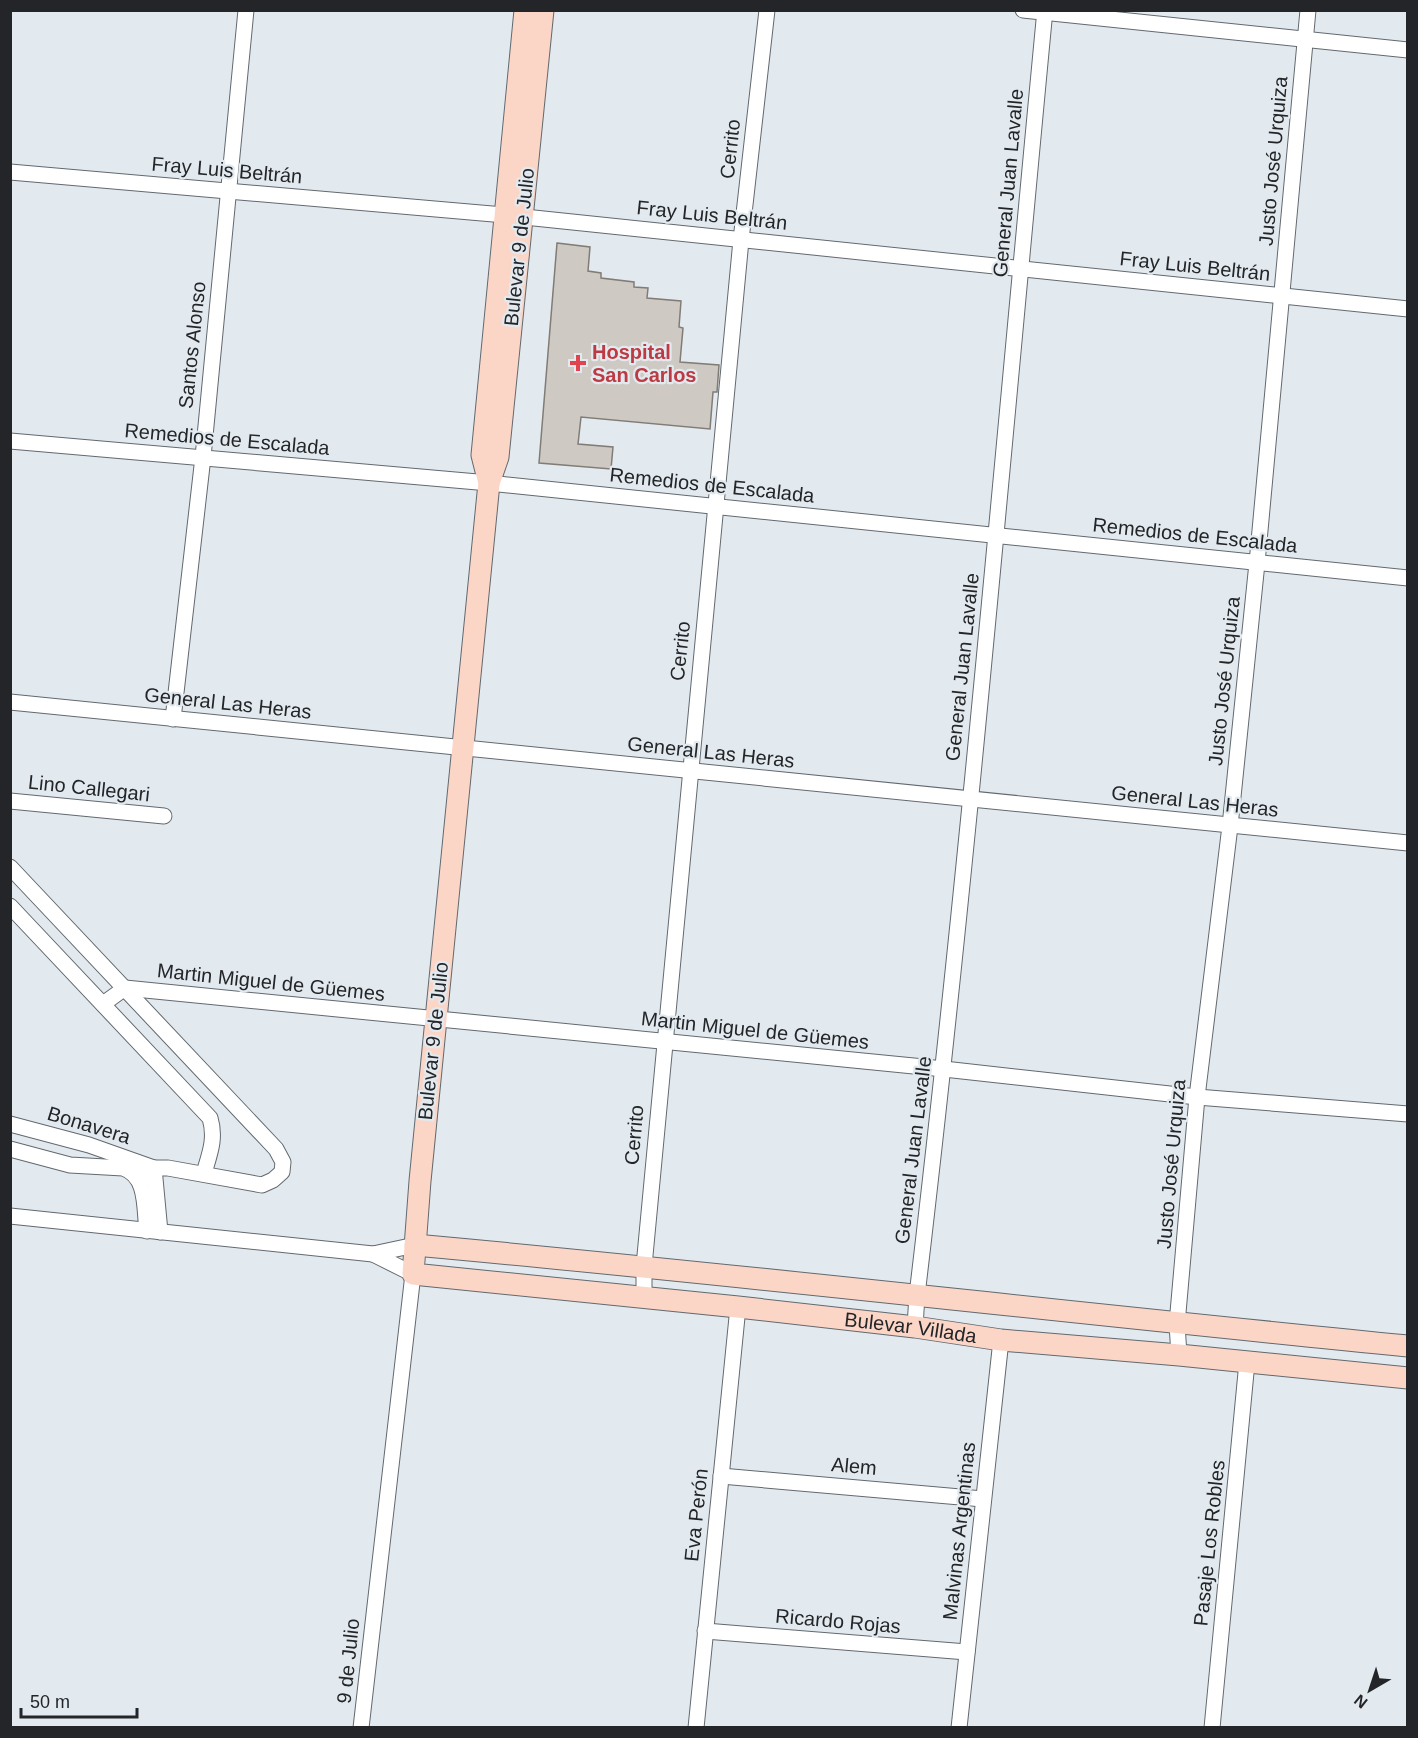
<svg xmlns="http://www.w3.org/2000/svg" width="1418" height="1738" font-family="Helvetica,sans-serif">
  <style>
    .building { fill: #cec9c2; stroke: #817c76; stroke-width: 1.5 }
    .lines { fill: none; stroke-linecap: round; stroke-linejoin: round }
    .street-casing { stroke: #62696e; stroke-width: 17 }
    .secondary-casing { stroke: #62696e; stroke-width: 23 }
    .street { stroke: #fff; stroke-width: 15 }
    .secondary { stroke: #fbd5c6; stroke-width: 21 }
    .health-dot { fill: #e0444e; stroke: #e2eaf0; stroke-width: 2 }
    .labels { text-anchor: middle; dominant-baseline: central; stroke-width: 4.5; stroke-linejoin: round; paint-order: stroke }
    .street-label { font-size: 20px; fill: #232528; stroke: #e2eaf0 }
    .health-label { font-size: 20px; font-weight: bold; fill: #be3a42; stroke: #e2eaf0; text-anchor: start }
  </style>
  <rect width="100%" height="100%" fill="#e2eaf0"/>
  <polygon class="building" points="557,243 590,247 588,271 601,273 601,278 634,282 634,287 648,288 647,298 681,301 679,327 683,328 680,362 719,365 717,392 713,392 710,429 581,417 578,444 613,447 611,469 539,463"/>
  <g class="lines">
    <defs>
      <g id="street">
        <polyline points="1023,10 1408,50"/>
        <polyline points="10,172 515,216 1408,309"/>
        <polyline points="10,441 489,483 1408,578"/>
        <polyline points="10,702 1408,843"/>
        <polyline points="173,719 203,457 246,10"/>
        <polyline points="10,801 164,816"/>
        <polyline points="10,867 276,1149 283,1162 282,1172 273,1180 262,1185 168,1168 154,1168 141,1181"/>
        <path d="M 10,906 L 210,1118 C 216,1138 210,1153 204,1173"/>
        <polyline points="103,1004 125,988 944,1069 1197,1097 1408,1114"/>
        <polyline points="10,1124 89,1145 154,1168 160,1232"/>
        <path d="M 10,1149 L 70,1165 L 123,1168 C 148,1176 144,1209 147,1231"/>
        <polyline points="10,1216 373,1254 415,1245"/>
        <polyline points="644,1297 644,1266 741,240 767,10"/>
        <path d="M 915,1327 L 917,1295 C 968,868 1004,439 1045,10"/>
        <polyline points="1179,1355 1177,1324 1197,1097 1230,826 1257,563 1308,10"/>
        <polyline points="721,1476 983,1499"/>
        <polyline points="705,1631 967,1652"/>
        <polyline points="361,1728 413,1274 373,1254"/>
        <polyline points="696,1728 738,1307"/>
        <polyline points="959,1728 1001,1340"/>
        <polyline points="1212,1728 1247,1362"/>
      </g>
      <g id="secondary">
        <path id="s1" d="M 543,10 L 498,457 L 489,483 L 420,1181 L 413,1274 L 738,1307 L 915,1327 L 1001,1340 L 1179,1355 L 1408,1378"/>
        <polyline points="489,483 482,455 525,10"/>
        <path d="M 415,1245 C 747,1275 1077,1314 1408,1346"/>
      </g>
    </defs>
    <use href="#street" class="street-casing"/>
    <use href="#secondary" class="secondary-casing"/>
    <use href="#street" class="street"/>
    <use href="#secondary" class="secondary"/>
  </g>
  <path class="health-dot" d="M575 354h6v6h6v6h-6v6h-6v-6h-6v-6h6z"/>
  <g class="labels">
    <g class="street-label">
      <text transform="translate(730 149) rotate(-84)">Cerrito</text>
      <text transform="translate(1273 161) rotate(-85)">Justo José Urquiza</text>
      <text transform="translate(227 170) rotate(5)">Fray Luis Beltrán</text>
      <text transform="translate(1008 183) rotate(-85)">General Juan Lavalle</text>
      <text transform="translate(712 215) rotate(6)">Fray Luis Beltrán</text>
      <text transform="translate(519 247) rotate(-84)">Bulevar 9 de Julio</text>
      <text transform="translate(1195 266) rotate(6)">Fray Luis Beltrán</text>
      <text transform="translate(192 345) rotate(-84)">Santos Alonso</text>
      <text transform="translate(227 439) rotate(5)">Remedios de Escalada</text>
      <text transform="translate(712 485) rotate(6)">Remedios de Escalada</text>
      <text transform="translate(1195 535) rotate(6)">Remedios de Escalada</text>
      <text transform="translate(680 651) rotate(-84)">Cerrito</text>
      <text transform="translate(962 667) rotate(-84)">General Juan Lavalle</text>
      <text transform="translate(1224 681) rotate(-84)">Justo José Urquiza</text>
      <text transform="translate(228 703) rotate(6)">General Las Heras</text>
      <text transform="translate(711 752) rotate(6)">General Las Heras</text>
      <text transform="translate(89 788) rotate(6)">Lino Callegari</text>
      <text transform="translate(1195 801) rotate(6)">General Las Heras</text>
      <text transform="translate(271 982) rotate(6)">Martin Miguel de Güemes</text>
      <text transform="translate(755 1030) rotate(6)">Martin Miguel de Güemes</text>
      <text transform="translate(433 1041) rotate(-84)">Bulevar 9 de Julio</text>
      <text transform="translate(89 1125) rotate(17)">Bonavera</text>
      <text transform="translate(634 1135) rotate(-85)">Cerrito</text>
      <text transform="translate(913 1150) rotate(-83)">General Juan Lavalle</text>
      <text transform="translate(1171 1164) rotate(-85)">Justo José Urquiza</text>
      <text stroke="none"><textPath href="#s1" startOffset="1772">Bulevar Villada</textPath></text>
      <text transform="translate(854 1466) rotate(5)">Alem</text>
      <text transform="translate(696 1515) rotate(-84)">Eva Perón</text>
      <text transform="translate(959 1531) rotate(-84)">Malvinas Argentinas</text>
      <text transform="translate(1209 1543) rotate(-84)">Pasaje Los Robles</text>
      <text transform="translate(838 1621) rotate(5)">Ricardo Rojas</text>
      <text transform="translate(348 1661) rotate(-84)">9 de Julio</text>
    </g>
    <g class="health-label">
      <text x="592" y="352">Hospital<tspan x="592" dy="23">San Carlos</tspan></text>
    </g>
  </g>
  <rect width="1418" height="1738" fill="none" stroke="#232528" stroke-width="24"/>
  <g transform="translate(1370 1690) rotate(219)" stroke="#e2eaf0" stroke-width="4.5" paint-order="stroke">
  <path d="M0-4.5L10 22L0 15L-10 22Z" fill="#232528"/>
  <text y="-9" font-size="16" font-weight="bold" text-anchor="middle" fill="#232528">N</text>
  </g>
  <path d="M21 1708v9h116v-9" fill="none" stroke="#232528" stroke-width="3"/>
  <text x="30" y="1708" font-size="18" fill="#232528" stroke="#e2eaf0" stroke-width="4.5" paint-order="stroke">50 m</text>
</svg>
